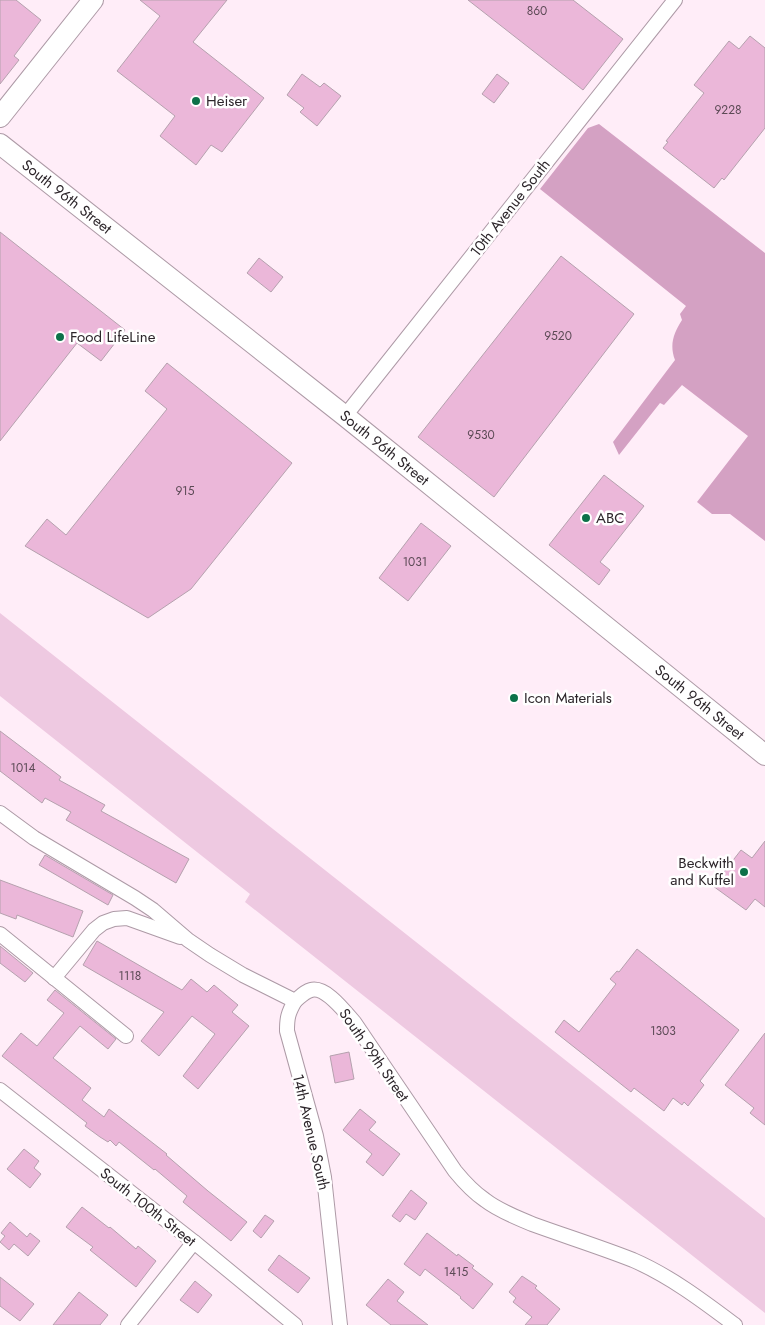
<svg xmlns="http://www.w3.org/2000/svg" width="765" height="1325" font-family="Jost,sans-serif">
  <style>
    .green { fill: #eec9e1 }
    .forest { fill: #d4a1c3 }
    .building { fill: #ebb7d9; stroke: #b5a1ae }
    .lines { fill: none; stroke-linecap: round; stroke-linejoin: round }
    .street-casing { stroke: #ad9aa6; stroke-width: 16 }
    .secondary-casing { stroke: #ad9aa6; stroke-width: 22 }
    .street { stroke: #fff; stroke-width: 14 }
    .secondary { stroke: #fff; stroke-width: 20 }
    .poi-dot { fill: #0c7149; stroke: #fff; stroke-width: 2 }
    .labels { text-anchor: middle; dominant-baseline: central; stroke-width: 5; stroke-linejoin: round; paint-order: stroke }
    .number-label { font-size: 12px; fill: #5c4a56 }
    .poi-label { font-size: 15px; fill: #2d262b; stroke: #fff; text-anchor: start }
    .street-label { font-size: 15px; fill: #2d262b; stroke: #fff }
  </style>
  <rect width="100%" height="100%" fill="#ffedf8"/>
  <polygon class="green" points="0,613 765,1218 765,1313 245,902 250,894 0,696"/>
  <path class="forest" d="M 599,124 L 765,253 L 765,541 L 730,514 L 712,514 L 697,502 L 748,436 L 682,385 L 664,405 L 660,403 L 619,455 L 613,442 L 675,360 C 669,344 674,333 682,320 L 680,314 L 686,306 L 540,189 L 588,128 Z"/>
  <g class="building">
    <polygon points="0,0 16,0 41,20 14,56 19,60 0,84"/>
    <polygon points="140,0 227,0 193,42 264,98 222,152 211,145 196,165 160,136 175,116 117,71 160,16"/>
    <polygon points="468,0 573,0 623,39 583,90"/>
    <polygon points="750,36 765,48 765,128 724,180 722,178 714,188 663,148 668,142 666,141 704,93 694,85 729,41 739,49"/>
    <polygon points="302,74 320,87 324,83 341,96 317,126 300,112 304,108 287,95"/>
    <polygon points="497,74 509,83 494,103 482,94"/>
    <polygon points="0,232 125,330 101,361 77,343 0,441"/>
    <polygon points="561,256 634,314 494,497 418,437"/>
    <polygon points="259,258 283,277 271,292 247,273"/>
    <polygon points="167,363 292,463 191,589 148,618 25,546 47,519 66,535 167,409 145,391"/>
    <polygon points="604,475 644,506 600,562 610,570 599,585 549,545"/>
    <polygon points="421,523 451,546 408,601 379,578"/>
    <polygon points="0,731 61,777 59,780 105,805 101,811 189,859 176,883 66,820 71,812 45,798 42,803 0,771"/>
    <polygon points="765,841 765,907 755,899 746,910 713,886 741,850 752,858"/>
    <polygon points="45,855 113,895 108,905 39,865"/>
    <polygon points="0,880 83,911 73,937 17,915 16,919 0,913"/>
    <polygon points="97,941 182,990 191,979 207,992 214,985 238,1005 232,1012 249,1026 198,1089 183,1076 215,1034 192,1016 159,1056 141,1041 164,1012 83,965"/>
    <polygon points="0,946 33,973 25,982 0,963"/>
    <polygon points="637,949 739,1030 700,1081 704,1085 688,1106 684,1102 682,1105 673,1098 664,1111 634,1088 631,1092 555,1032 564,1020 579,1032 616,984 610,979 617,971 619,972"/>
    <polygon points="55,990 116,1039 108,1049 80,1026 53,1058 91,1088 82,1100 104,1117 109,1109 167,1154 166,1155 208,1191 247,1222 231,1241 183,1202 187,1196 155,1169 154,1170 119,1142 116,1146 110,1140 108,1142 100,1137 85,1126 87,1123 2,1056 21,1033 37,1046 64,1013 47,1000"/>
    <polygon points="765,1033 765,1125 750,1113 754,1108 725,1085"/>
    <polygon points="349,1052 354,1079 335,1083 330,1056"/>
    <polygon points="360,1109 376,1122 369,1130 400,1154 383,1176 366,1162 372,1154 343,1130"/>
    <polygon points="24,1149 39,1161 34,1168 41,1174 30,1188 7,1169"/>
    <polygon points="411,1190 427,1203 415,1220 406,1214 400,1222 392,1216"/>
    <polygon points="82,1207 109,1228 110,1227 136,1249 138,1246 156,1261 136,1287 90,1250 93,1247 66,1227"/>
    <polygon points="265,1215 274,1221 261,1238 253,1231"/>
    <polygon points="10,1222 27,1237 30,1233 40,1241 28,1256 14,1244 9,1250 0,1242 5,1236 1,1233"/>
    <polygon points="427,1233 457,1256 458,1254 474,1266 472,1268 493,1284 473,1309 460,1298 461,1297 425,1269 420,1276 404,1264"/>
    <polygon points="279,1255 310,1278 298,1293 268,1270"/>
    <polygon points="522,1276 537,1286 535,1288 560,1309 547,1325 525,1325 532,1317 513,1302 516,1298 509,1292"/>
    <polygon points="0,1277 34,1304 20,1321 0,1306"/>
    <polygon points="388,1279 404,1292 397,1301 428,1325 391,1325 366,1305"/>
    <polygon points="195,1281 212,1295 198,1313 180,1300"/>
    <polygon points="79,1292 108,1315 100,1325 53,1325"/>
  </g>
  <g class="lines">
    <defs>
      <g id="street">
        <polyline points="345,416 675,0"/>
        <path d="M 0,813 L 34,838 L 135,898 L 153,910 L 188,940 L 210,955 L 243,975 L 295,1001 C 300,997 304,992 311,990 C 326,986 345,1012 354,1022 L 455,1171 C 464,1182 473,1192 485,1200 C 499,1211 516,1217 532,1224 C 565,1236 600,1247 633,1260 C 670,1276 703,1301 735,1325"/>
        <polyline points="0,934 126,1036"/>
        <polyline points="54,978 94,930 103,923 114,919 127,918 180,937"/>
        <path d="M 295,1001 C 288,1013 287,1018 287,1031 L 316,1136 L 324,1177 L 340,1325"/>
        <polyline points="0,1090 194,1242 295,1325"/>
        <polyline points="128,1325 194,1242"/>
      </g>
      <g id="secondary">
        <polyline points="0,117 93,0"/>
        <path id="s1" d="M 0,144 L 345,416 L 765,755"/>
      </g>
    </defs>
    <use href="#street" class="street-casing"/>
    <use href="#secondary" class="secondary-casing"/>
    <use href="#street" class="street"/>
    <use href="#secondary" class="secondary"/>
  </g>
  <g class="poi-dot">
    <circle cx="196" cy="101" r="5"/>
    <circle cx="60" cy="337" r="5"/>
    <circle cx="586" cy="518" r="5"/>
    <circle cx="514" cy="698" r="5"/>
    <circle cx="744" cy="872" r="5"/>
  </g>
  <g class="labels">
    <g class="number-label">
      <text x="537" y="11">860</text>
      <text x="728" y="110">9228</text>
      <text x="558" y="336">9520</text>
      <text x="481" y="435">9530</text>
      <text x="185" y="491">915</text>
      <text x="415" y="562">1031</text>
      <text x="23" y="768">1014</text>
      <text x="130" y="976">1118</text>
      <text x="663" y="1031">1303</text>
      <text x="456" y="1272">1415</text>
    </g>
    <g class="poi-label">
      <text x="206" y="101">Heiser</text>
      <text x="70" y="337">Food LifeLine</text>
      <text x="596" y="518">ABC</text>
      <text x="524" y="698">Icon Materials</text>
      <text x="734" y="863" text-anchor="end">Beckwith<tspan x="734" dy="17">and Kuffel</tspan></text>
    </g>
    <g class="street-label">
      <text stroke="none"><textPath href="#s1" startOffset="85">South 96th Street</textPath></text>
      <text transform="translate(510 208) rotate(-52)">10th Avenue South</text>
      <text stroke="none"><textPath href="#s1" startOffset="490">South 96th Street</textPath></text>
      <text stroke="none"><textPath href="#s1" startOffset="895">South 96th Street</textPath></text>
      <text transform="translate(374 1055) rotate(55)">South 99th Street</text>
      <text transform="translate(311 1132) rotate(77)">14th Avenue South</text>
      <text transform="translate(148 1207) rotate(38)">South 100th Street</text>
    </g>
  </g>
</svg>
